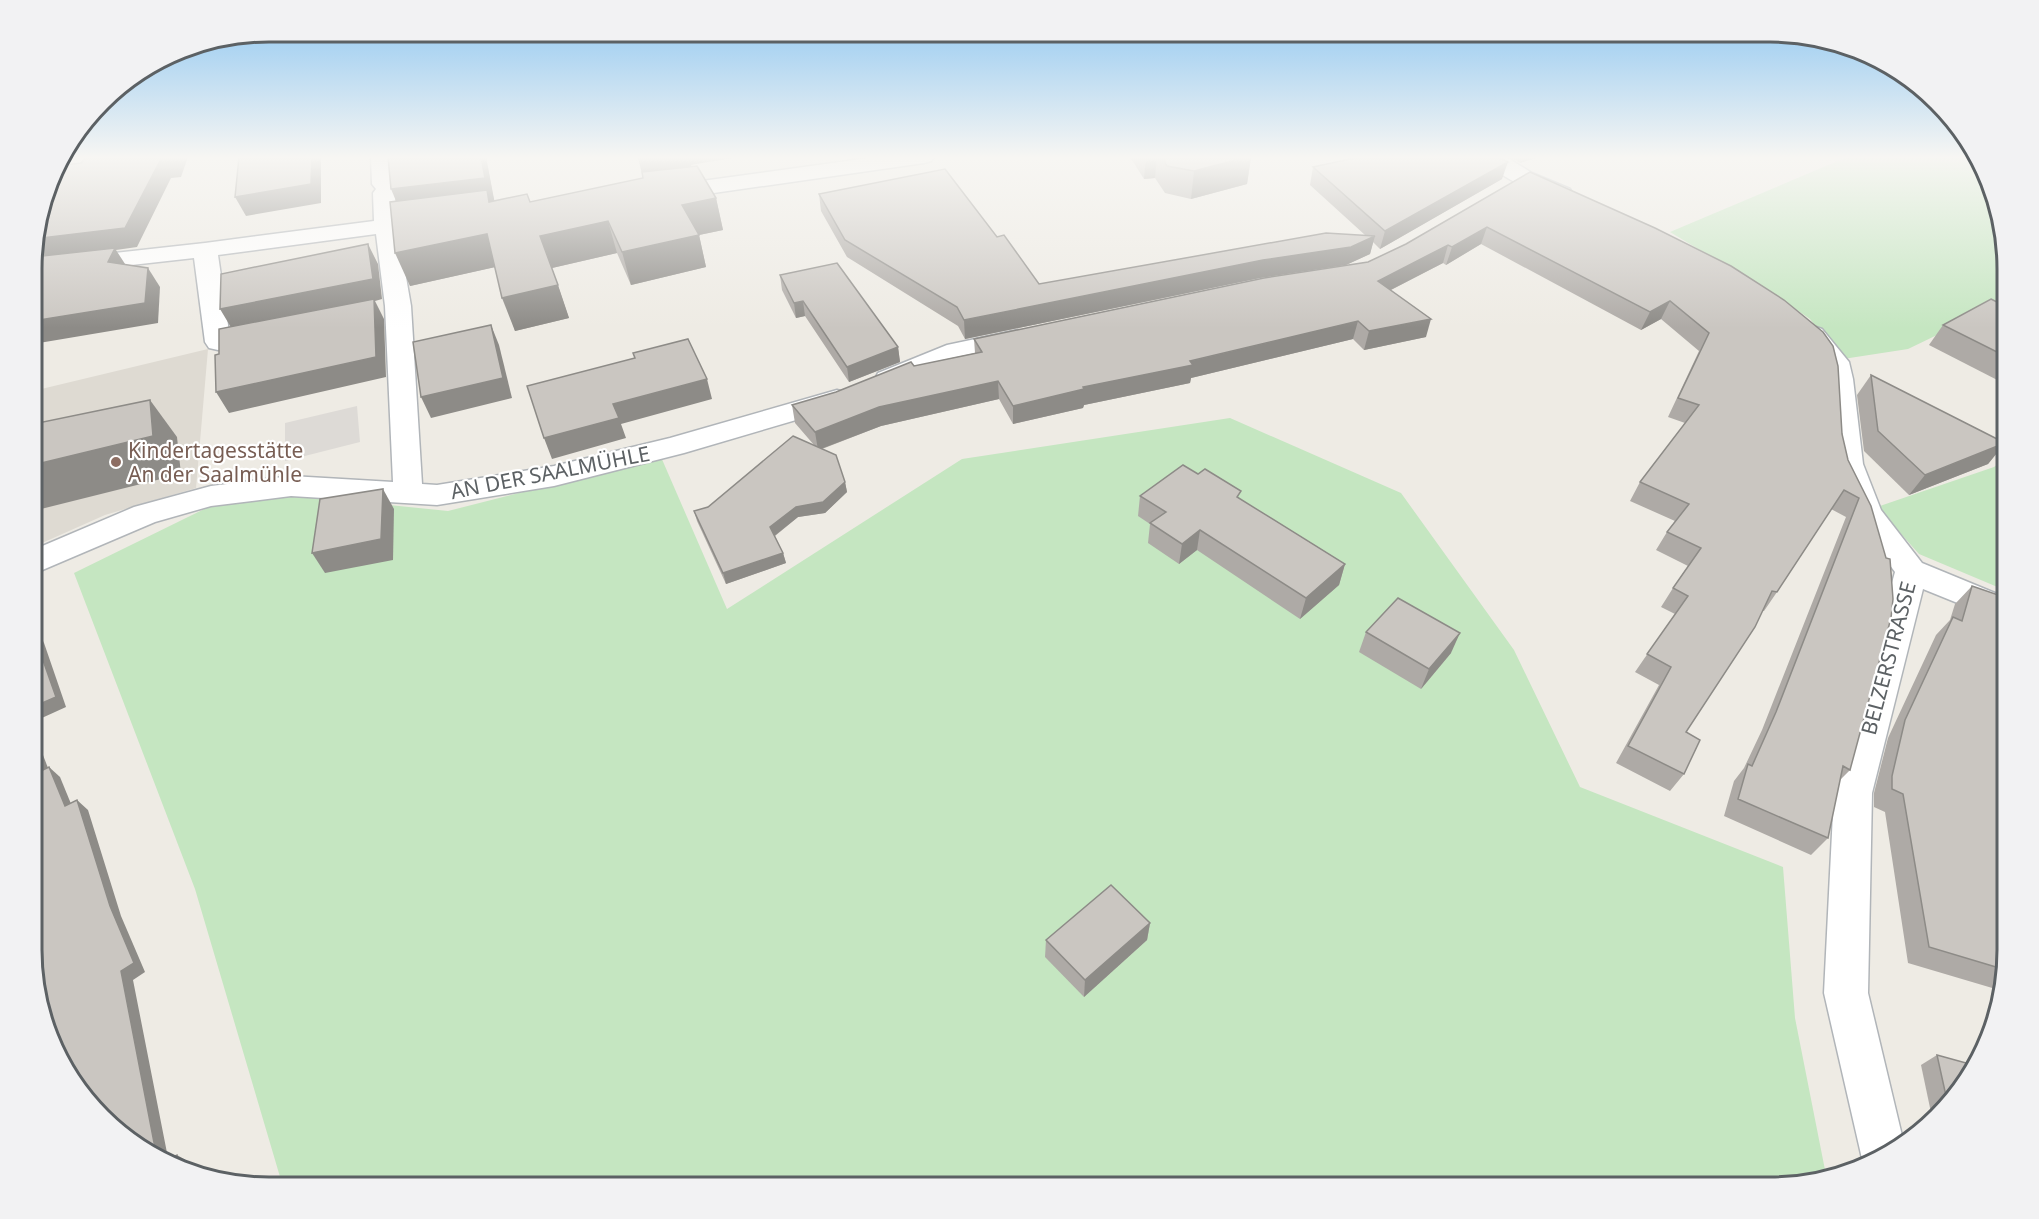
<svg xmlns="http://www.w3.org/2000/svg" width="2039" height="1219" font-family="'Noto Sans',sans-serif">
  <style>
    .industrial { fill: #dddad6 }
    .education { fill: #dedad2 }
    .green { fill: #c5e6c1 }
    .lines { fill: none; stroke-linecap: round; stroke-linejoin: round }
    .street-casing { stroke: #b1b5b9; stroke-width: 3 }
    .street { fill: #fff; fill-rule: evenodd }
    .wall { fill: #aeaaa6 }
    .shaded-wall { fill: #8d8b87 }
    .building { fill: #cac6c1; stroke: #8d8b87; stroke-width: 1.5 }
    .education-dot { fill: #8d6e63; stroke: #fff; stroke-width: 2 }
    .labels { text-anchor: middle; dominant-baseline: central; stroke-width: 4.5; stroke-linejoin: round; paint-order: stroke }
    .education-label { font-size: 21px; fill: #785e54; stroke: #fff; text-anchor: start }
    .street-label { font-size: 21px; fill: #5c6164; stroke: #fff }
    .rim { fill: none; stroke: #5c6164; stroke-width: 3 }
  </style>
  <rect width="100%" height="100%" fill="#eeebe4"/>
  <polygon class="industrial" points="357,406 360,442 285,461 285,423"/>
  <polygon class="education" points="208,349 196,488 105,515 33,547 33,391"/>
  <g class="green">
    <polygon points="1847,157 1977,157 1995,193 2007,253 2007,317 1991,309 1908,349 1843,359 1810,319 1781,299 1670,232"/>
    <polygon points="1230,418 1401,493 1514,650 1580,787 1783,867 1795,1018 1826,1175 1785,1187 283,1187 195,889 74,573 243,490 448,511 661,457 727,609 962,459"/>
    <polygon points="2007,457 2007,591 1919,554 1877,507 1994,467"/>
  </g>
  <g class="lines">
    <defs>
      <g id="street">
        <polygon points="371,157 393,157 394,184 391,188 395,193 397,218 438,212 446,214 449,219 446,224 398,231 411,306 422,484 437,485 554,466 670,438 837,390 847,393 851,399 847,405 684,453 554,486 437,505 291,496 211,506 155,522 33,574 33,550 134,507 211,486 291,476 393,482 385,306 376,234 218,255 229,332 263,325 272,328 276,333 272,338 218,350 209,348 205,342 194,258 33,276 33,262 205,243 374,221 373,193 376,189 372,184"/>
        <polygon points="876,157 934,157 931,161 924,163 665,200 657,198 654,193 657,188 665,186"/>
        <path d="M 1481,157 L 1506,157 L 1532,173 L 1570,189 L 1573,194 L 1570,199 C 1551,203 1492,174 1481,157 Z"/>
        <polygon points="1813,326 1822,329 1849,362 1853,379 1863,464 1881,510 1922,563 2007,598 2007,623 1923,589 1872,793 1868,993 1904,1144 1889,1156 1863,1163 1824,993 1834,793 1895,572 1852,514 1833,464 1827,379 1823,363 1800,334 1804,329"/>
        <polygon points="1018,330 1027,333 1031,338 1027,343 964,357 888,387 878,385 875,379 878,373 947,345"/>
      </g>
    </defs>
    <use href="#street" class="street-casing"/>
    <use href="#street" class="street"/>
  </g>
  <g class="wall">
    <polygon points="388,157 486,157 494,201 530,202 643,178 638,157 691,165 716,198 723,230 699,235 706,267 631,285 617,253 552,268 569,318 515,331 495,267 410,286"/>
    <polygon points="1130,157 1251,157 1247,184 1191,199 1165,193 1155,178 1144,179"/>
    <polygon points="1359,157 1499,157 1502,179 1380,249 1373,242 1370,254 1346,265 1260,278 965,339 958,326 847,257 821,211 819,194 1039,284 1365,235 1310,185 1313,167"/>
    <polygon points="1510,157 1538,157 1520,163"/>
    <polygon points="1530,172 1842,434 1848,460 1871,506 1850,770 1840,780 1828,838 1811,855 1724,816 1734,781 1744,768 1762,730 1846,517 1831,509 1777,592 1764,611 1762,611 1686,732 1684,774 1670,791 1616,763 1659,685 1635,672 1675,614 1661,607 1673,588 1688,566 1656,550 1667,532 1675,521 1630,501 1640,482 1685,423 1668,417 1699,351 1661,319 1641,330 1481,244 1446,265 1443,263 1391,290 1426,337 1364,350 1353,339 1191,378 1190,383 1084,405 1083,408 1013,424 999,399 881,426 822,449 845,482 847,492 825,513 798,517 775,536 783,553 786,563 726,584 697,521 694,511 708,507 814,445 795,423 792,405 836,392 914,366 975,353 974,339 1368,262 1406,244"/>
    <polygon points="780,275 898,347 900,362 849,382 805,316 796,318 782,290"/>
    <polygon points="2007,307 2007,385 1929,345 1943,325"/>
    <polygon points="1871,375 2005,443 1988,464 1909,495 1864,451 1857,395"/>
    <polygon points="1140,496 1240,499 1345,564 1339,585 1300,619 1197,550 1179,564 1148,543 1150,524 1138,516"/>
    <polygon points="1972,586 2007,965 1999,990 1908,963 1885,812 1874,807 1874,793 1888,738 1936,635 1950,620 1955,604"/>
    <polygon points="1366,632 1451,653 1421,689 1359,652"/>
    <polygon points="1150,923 1147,940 1084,997 1045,957 1046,940"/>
    <polygon points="1937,1055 1976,1069 1938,1118 1933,1122 1921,1065"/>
  </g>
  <g class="shaded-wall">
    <polygon points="171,157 188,157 181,177 171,178 137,247 116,250 127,267 33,260 33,239 161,159"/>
    <polygon points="312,157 321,157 321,203 246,216 235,197"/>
    <polygon points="481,157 486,157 495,204 402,215 391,189"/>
    <polygon points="638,157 737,157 691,165 694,180 645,186"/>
    <polygon points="1146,157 1157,157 1155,178 1144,179"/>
    <polygon points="1247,157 1251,157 1247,184 1191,199 1194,171"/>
    <polygon points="1493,157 1499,157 1496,169 1508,162 1502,179 1380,249 1385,231"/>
    <polygon points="1522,157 1538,157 1520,163"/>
    <polygon points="716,198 723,230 699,235 706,267 631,285 622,252 682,205"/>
    <polygon points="608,221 617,253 552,268 540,236"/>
    <polygon points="1487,227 1481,244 1446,265 1452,247"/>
    <polygon points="487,234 500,266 410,286 395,253"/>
    <polygon points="1375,236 1370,254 1346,265 1260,278 965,339 964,320"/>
    <polygon points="368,244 378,264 382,299 375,301 384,319 386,377 229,413 216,392 232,329 220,309"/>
    <polygon points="1448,245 1443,263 1373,299 1378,281"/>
    <polygon points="148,268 160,287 158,323 33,344 33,321"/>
    <polygon points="558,285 569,318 515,331 502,298"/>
    <polygon points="803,301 805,316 796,318 794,303"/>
    <polygon points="1670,301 1661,319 1641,330 1650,312"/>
    <polygon points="1431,319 1426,337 1364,350 1369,331"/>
    <polygon points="1358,321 1353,339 1191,378 1190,383 1084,405 1083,408 1013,424 1013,406 1083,387"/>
    <polygon points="491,325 499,345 512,398 431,418 421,397"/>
    <polygon points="898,347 900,362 849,382 847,367"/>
    <polygon points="707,379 712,399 621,424 626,438 552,459 544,438 613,404"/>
    <polygon points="998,381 999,399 881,426 818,450 815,432 879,407"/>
    <polygon points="150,400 177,437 181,474 33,511 33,465"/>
    <polygon points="2005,443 1988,464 1909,495 1925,475"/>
    <polygon points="845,482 847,492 825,513 798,517 773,537 770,527 796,507"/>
    <polygon points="383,489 394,509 393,560 325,573 312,553"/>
    <polygon points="1200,530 1197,550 1179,564 1182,544"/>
    <polygon points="783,553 786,563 726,584 723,573"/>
    <polygon points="1345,564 1339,585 1300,619 1306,598"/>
    <polygon points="33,620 44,643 66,707 33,722"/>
    <polygon points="1460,633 1451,653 1421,689 1429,669"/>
    <polygon points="33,729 53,781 41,771 33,750"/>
    <polygon points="49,767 60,777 76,816 65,806"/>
    <polygon points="77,800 88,810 121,916 145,972 133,980 169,1163 157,1158"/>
    <polygon points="1150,923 1147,940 1084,997 1085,980"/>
    <polygon points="177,1155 189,1162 191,1173 179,1168"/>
  </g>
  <g class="building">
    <polygon points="86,157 171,157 170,158 161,159 125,228 33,239 56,166 81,163"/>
    <polygon points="239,157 312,157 311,184 235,197"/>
    <polygon points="388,157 481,157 485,178 391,189"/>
    <polygon points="1162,157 1247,157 1194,171 1167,166"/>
    <polygon points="1359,157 1498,157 1508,162 1385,231 1313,167"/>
    <polygon points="697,166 716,198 682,205 699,235 622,252 608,221 540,236 558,285 502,298 487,234 395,253 390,202 487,190 489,202 527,194 530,202 643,178 642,172"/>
    <polygon points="945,169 997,237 1004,235 1039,284 1326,233 1375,236 1351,247 1263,260 964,320 957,307 845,240 819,194"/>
    <polygon points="1530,172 1655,228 1731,266 1784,300 1823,332 1833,346 1838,366 1842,434 1848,460 1871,506 1886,558 1890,559 1893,599 1891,618 1850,770 1843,766 1828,838 1738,799 1748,764 1752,766 1776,712 1859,498 1844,490 1777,592 1772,591 1755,627 1686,732 1700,740 1684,774 1628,746 1671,667 1647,654 1688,596 1673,588 1701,548 1667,532 1689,504 1640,482 1699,405 1678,398 1709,333 1670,301 1650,312 1487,227 1452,247 1448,245 1378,281 1431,319 1369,331 1358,321 1190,361 1193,365 1083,387 1084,389 1013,406 998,381 879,407 815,432 792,405 836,392 911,362 914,366 982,352 974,339 1264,278 1368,262 1406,244"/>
    <polygon points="368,244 373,279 220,309 221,274"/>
    <polygon points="115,248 108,262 148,268 145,303 33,321 33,257"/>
    <polygon points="837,263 898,347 847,367 803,301 794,303 780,275"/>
    <polygon points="374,299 376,357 216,392 215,355 219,354 219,329"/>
    <polygon points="1991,299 2007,307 2007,357 1943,325"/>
    <polygon points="491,325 503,378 421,397 413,342"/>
    <polygon points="688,339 707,379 613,404 619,418 544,438 527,386 635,358 633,353"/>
    <polygon points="1871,375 2005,443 1925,475 1878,431"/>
    <polygon points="150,400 153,436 33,465 33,424"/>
    <polygon points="793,436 836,455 845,482 823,502 796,507 770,527 783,553 723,573 694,511 708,507"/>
    <polygon points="1183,465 1198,474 1205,469 1241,491 1237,497 1345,564 1306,598 1200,530 1182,544 1150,523 1166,512 1140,496"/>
    <polygon points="383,489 381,539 312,553 320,499"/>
    <polygon points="1972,586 2007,598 2007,965 2006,970 1929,947 1903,794 1892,789 1892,776 1905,720 1953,617 1962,621"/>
    <polygon points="1398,598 1460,633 1429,669 1366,632"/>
    <polygon points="33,632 56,697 33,707"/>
    <polygon points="33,750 41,771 49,767 65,806 77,800 110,906 134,963 121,971 157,1158 150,1156 71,1082 33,981"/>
    <polygon points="1111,885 1150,923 1085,980 1046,940"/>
    <polygon points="1937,1055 1977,1066 1976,1069 1948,1105"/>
    <polygon points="177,1155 179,1168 164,1161"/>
  </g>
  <linearGradient id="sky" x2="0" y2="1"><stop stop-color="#8dc6f1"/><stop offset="0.48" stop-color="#f7f6f3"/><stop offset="1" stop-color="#f7f6f3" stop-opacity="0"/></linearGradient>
  <rect width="2039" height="328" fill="url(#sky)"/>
  <circle class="education-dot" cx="116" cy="462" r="6"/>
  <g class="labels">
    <g class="education-label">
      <text x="128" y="450">Kindertagesstätte<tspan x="128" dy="24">An der Saalmühle</tspan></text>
    </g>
    <g class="street-label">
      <text transform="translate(550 472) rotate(-11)">AN DER SAALMÜHLE</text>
      <text transform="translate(1888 658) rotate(-75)">BELZERSTRASSE</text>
    </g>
  </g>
  <path d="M0 0H2039V1219H0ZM269 42H1770A227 227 0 0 1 1997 269V950A227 227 0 0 1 1770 1177H269A227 227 0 0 1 42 950V269A227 227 0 0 1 269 42Z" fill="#f2f2f3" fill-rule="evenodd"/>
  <path class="rim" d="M269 42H1770A227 227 0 0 1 1997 269V950A227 227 0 0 1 1770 1177H269A227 227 0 0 1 42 950V269A227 227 0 0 1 269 42Z"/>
</svg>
